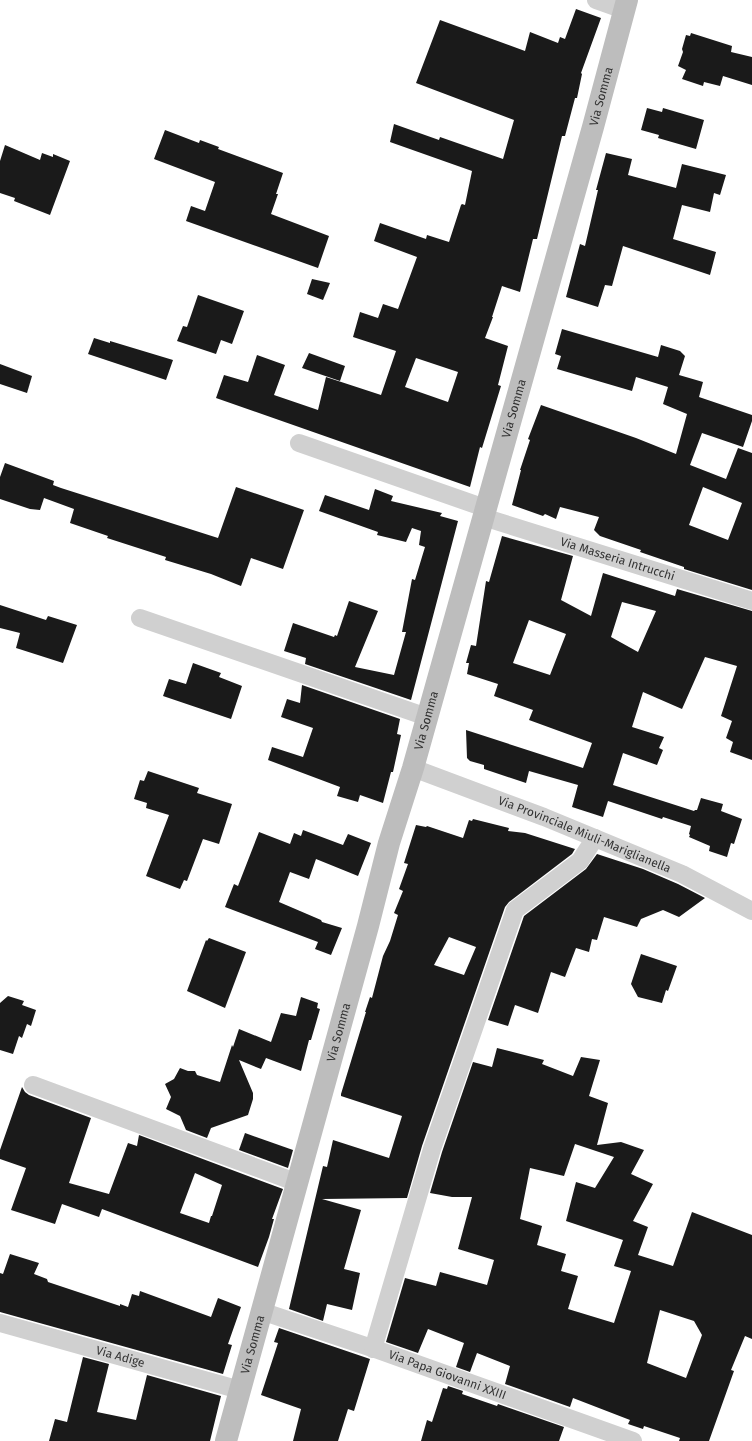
<svg xmlns="http://www.w3.org/2000/svg" width="752" height="1441" font-family="'Fira Sans',sans-serif">
  <style>
    .building { fill: #1a1a1a; fill-rule: evenodd }
    .lines { fill: none; stroke-linecap: round; stroke-linejoin: round }
    .street { stroke: #d0d0d0; stroke-width: 18 }
    .secondary { stroke: #bdbdbd; stroke-width: 22 }
    .labels { text-anchor: middle; dominant-baseline: central; stroke-width: 4; stroke-linejoin: round; paint-order: stroke }
    .street-label { font-size: 12px; fill: #333; stroke: #fff }
  </style>
  <rect width="100%" height="100%" fill="#fff"/>
  <g class="building">
    <path d="M 576,9 L 601,18 L 581,73 L 582,74 L 577,98 L 575,98 L 565,136 L 562,136 L 537,239 L 533,239 L 520,292 L 502,286 L 492,317 L 493,317 L 485,338 L 508,346 L 498,385 L 501,386 L 482,448 L 480,447 L 470,487 L 216,398 L 224,375 L 248,382 L 257,355 L 285,365 L 274,395 L 318,410 L 326,377 L 381,395 L 396,351 L 353,337 L 360,312 L 378,318 L 383,304 L 398,309 L 417,257 L 374,241 L 380,223 L 426,239 L 427,235 L 449,242 L 461,205 L 462,204 L 465,205 L 472,171 L 390,142 L 394,124 L 439,140 L 440,137 L 503,159 L 514,120 L 416,83 L 440,20 L 525,51 L 530,32 L 558,43 L 560,37 L 565,39 ZM 416,358 L 458,372 L 448,402 L 405,387 Z"/>
    <polygon points="691,33 732,46 731,52 752,57 752,85 723,76 720,86 704,82 703,86 682,79 686,70 678,66 683,52 682,49 686,35 690,36"/>
    <polygon points="647,108 662,112 663,108 704,120 696,149 658,138 659,135 641,130"/>
    <polygon points="165,130 199,143 200,140 219,147 218,149 283,173 276,194 278,194 271,214 329,236 318,268 186,221 191,206 205,211 215,182 154,159"/>
    <polygon points="5,145 40,160 42,153 53,157 53,154 70,161 50,215 14,201 15,198 0,193 0,161"/>
    <polygon points="606,153 632,159 628,175 676,188 682,164 726,175 720,195 714,193 710,212 682,205 673,239 716,252 710,275 623,246 612,286 605,285 598,307 566,297 580,244 585,246 598,190 596,190"/>
    <polygon points="312,279 330,283 323,300 307,294"/>
    <polygon points="198,295 244,311 232,344 221,340 216,354 177,341 183,326 187,327"/>
    <path d="M 562,329 L 658,357 L 661,345 L 680,351 L 685,356 L 679,375 L 703,382 L 699,397 L 752,415 L 752,421 L 743,447 L 702,433 L 690,465 L 726,479 L 738,448 L 752,453 L 752,590 L 684,569 L 684,567 L 640,552 L 641,550 L 600,536 L 594,530 L 599,517 L 560,507 L 556,519 L 545,514 L 543,516 L 512,505 L 521,470 L 520,470 L 530,440 L 528,439 L 541,405 L 636,438 L 676,454 L 687,414 L 663,404 L 668,387 L 636,377 L 632,391 L 557,369 L 561,356 L 555,354 ZM 703,487 L 742,503 L 728,540 L 689,525 Z"/>
    <polygon points="94,338 110,343 110,341 173,360 166,380 88,354"/>
    <polygon points="309,353 345,366 340,381 302,368"/>
    <polygon points="0,364 32,376 27,393 0,384"/>
    <polygon points="5,463 54,481 53,485 61,488 218,538 236,487 304,510 283,569 251,558 241,586 211,574 165,560 166,557 107,538 108,536 70,523 74,509 44,498 40,510 30,509 0,499 0,477"/>
    <polygon points="375,489 393,496 391,501 442,513 440,516 458,521 411,700 305,664 306,658 284,651 293,623 334,637 335,635 337,636 349,601 378,611 355,667 394,675 406,632 402,632 412,579 415,580 425,547 419,545 421,531 412,528 406,542 377,535 378,532 319,511 325,495 369,510"/>
    <path d="M 502,536 L 573,556 L 561,600 L 591,616 L 603,573 L 675,596 L 677,589 L 752,611 L 752,760 L 730,752 L 733,742 L 726,738 L 732,721 L 721,716 L 737,666 L 705,657 L 682,709 L 643,692 L 632,727 L 664,737 L 659,748 L 663,750 L 657,765 L 623,753 L 613,785 L 694,811 L 695,810 L 697,810 L 701,798 L 723,804 L 721,811 L 742,819 L 734,844 L 731,843 L 727,857 L 709,851 L 710,846 L 689,837 L 690,835 L 689,834 L 691,826 L 663,817 L 662,819 L 608,801 L 603,817 L 572,807 L 578,785 L 529,771 L 526,783 L 484,769 L 484,765 L 470,761 L 467,758 L 466,730 L 583,768 L 592,743 L 529,720 L 533,710 L 494,696 L 498,684 L 467,674 L 469,663 L 466,663 L 471,645 L 476,646 L 486,581 L 489,582 ZM 622,602 L 656,611 L 638,652 L 611,637 ZM 529,620 L 566,634 L 550,675 L 513,663 Z"/>
    <polygon points="0,605 46,620 48,616 77,625 63,663 16,648 20,633 0,628"/>
    <polygon points="193,663 221,673 219,677 242,686 231,719 163,696 169,679 186,684"/>
    <polygon points="302,685 400,719 397,734 401,735 393,772 391,772 383,803 360,795 358,802 337,796 340,787 268,760 272,747 303,757 313,728 281,717 287,699 300,703"/>
    <polygon points="148,771 199,788 197,793 232,804 219,844 203,839 187,881 184,880 180,889 146,876 169,815 146,808 147,803 134,799 140,780 144,781"/>
    <path d="M 473,819 L 509,828 L 508,831 L 525,833 L 575,849 L 572,854 L 509,902 L 505,907 L 422,1146 L 407,1198 L 322,1199 L 361,1210 L 344,1269 L 360,1273 L 352,1310 L 327,1304 L 323,1321 L 289,1309 L 323,1166 L 327,1167 L 333,1140 L 389,1158 L 402,1116 L 341,1096 L 341,1094 L 366,1012 L 365,1012 L 370,997 L 372,998 L 383,956 L 390,941 L 398,915 L 394,913 L 403,891 L 399,889 L 408,864 L 404,863 L 416,825 L 426,827 L 427,826 L 463,838 L 469,820 L 472,821 ZM 449,937 L 476,947 L 464,975 L 434,965 Z"/>
    <polygon points="303,830 343,845 348,834 371,843 358,876 316,859 309,879 290,872 279,902 321,920 322,922 342,928 331,955 315,949 318,942 225,907 234,884 238,886 259,832 290,844 294,833 301,836"/>
    <polygon points="597,854 643,869 678,884 705,898 679,917 663,910 641,919 637,927 604,917 597,940 592,939 589,952 576,948 565,977 551,972 538,1013 515,1005 508,1026 488,1020 524,916 586,869"/>
    <polygon points="209,938 246,952 225,1008 187,991 206,940 207,941"/>
    <polygon points="641,954 677,966 668,991 666,990 662,1003 638,997 631,984"/>
    <polygon points="8,996 24,1001 22,1005 36,1010 31,1026 27,1024 22,1038 19,1036 13,1054 0,1050 0,1003"/>
    <polygon points="301,997 318,1003 317,1008 320,1009 311,1040 309,1040 301,1071 266,1058 261,1069 239,1060 253,1093 253,1099 248,1115 211,1128 207,1138 186,1130 180,1116 166,1109 171,1097 165,1084 174,1079 180,1068 188,1071 195,1071 197,1075 220,1082 232,1045 233,1047 239,1029 271,1042 281,1013 296,1016"/>
    <path d="M 497,1048 L 544,1060 L 542,1064 L 573,1076 L 581,1057 L 600,1060 L 589,1096 L 608,1103 L 597,1145 L 621,1142 L 644,1150 L 631,1174 L 653,1184 L 633,1221 L 648,1227 L 638,1255 L 673,1266 L 692,1212 L 752,1235 L 752,1339 L 745,1336 L 731,1370 L 734,1371 L 709,1441 L 679,1441 L 680,1438 L 644,1426 L 643,1429 L 628,1424 L 630,1420 L 573,1398 L 570,1407 L 505,1384 L 510,1366 L 477,1353 L 470,1372 L 456,1367 L 464,1343 L 428,1329 L 418,1353 L 386,1342 L 405,1278 L 436,1286 L 440,1272 L 487,1285 L 494,1260 L 458,1249 L 472,1197 L 452,1197 L 430,1193 L 442,1152 L 473,1062 L 492,1067 ZM 575,1144 L 614,1157 L 595,1188 L 576,1182 L 566,1221 L 623,1240 L 614,1266 L 631,1271 L 614,1323 L 568,1309 L 578,1276 L 561,1271 L 566,1254 L 537,1245 L 542,1226 L 520,1219 L 530,1168 L 564,1176 ZM 660,1310 L 694,1321 L 702,1335 L 686,1378 L 647,1363 Z"/>
    <path d="M 22,1087 L 25,1092 L 29,1095 L 91,1118 L 69,1183 L 109,1194 L 128,1143 L 137,1146 L 139,1135 L 283,1189 L 272,1219 L 274,1219 L 269,1237 L 258,1267 L 102,1209 L 99,1217 L 62,1204 L 55,1224 L 11,1210 L 26,1168 L 0,1159 L 0,1150 ZM 195,1173 L 222,1185 L 212,1216 L 211,1216 L 209,1223 L 180,1213 Z"/>
    <polygon points="245,1133 293,1150 288,1168 239,1150"/>
    <polygon points="10,1254 39,1263 34,1274 47,1279 48,1282 120,1306 120,1304 128,1307 132,1294 139,1296 140,1291 211,1317 218,1298 241,1307 228,1344 232,1345 223,1374 0,1312 0,1273 3,1274"/>
    <polygon points="279,1328 370,1359 354,1411 348,1409 338,1441 293,1441 301,1409 261,1395 278,1343 274,1342"/>
    <polygon points="83,1357 109,1364 97,1412 136,1420 147,1375 221,1396 210,1441 49,1441 55,1419 67,1422"/>
    <polygon points="448,1386 463,1391 462,1394 497,1406 498,1404 564,1427 559,1441 421,1441 427,1420 432,1422 443,1388 447,1389"/>
  </g>
  <g class="lines">
    <g class="street">
      <polyline points="596,0 624,10"/>
      <polyline points="299,443 485,508"/>
      <path id="s1" d="M 483,517 L 752,601"/>
      <polyline points="140,618 427,717"/>
      <path id="s2" d="M 413,768 L 544,817 L 682,874 L 752,911"/>
      <polyline points="33,1085 298,1183"/>
      <path id="s3" d="M 261,1311 L 378,1350 L 633,1441"/>
      <path id="s4" d="M 0,1323 L 240,1390"/>
      <polyline points="373,1349 432,1149 515,910 580,861 595,838"/>
    </g>
    <path class="secondary" id="s5" d="M 226,1441 L 368,926 L 389,843 L 413,768 L 593,127 L 627,0"/>
  </g>
  <g class="labels">
    <g class="street-label">
      <text stroke="none"><textPath href="#s5" startOffset="1396">Via Somma</textPath></text>
      <text stroke="none"><textPath href="#s5" startOffset="1072">Via Somma</textPath></text>
      <text stroke="none"><textPath href="#s1" startOffset="141">Via Masseria Intrucchi</textPath></text>
      <text stroke="none"><textPath href="#s5" startOffset="748">Via Somma</textPath></text>
      <text stroke="none"><textPath href="#s2" startOffset="184">Via Provinciale Miuli-Mariglianella</textPath></text>
      <text stroke="none"><textPath href="#s5" startOffset="424">Via Somma</textPath></text>
      <text stroke="none"><textPath href="#s5" startOffset="100">Via Somma</textPath></text>
      <text stroke="none"><textPath href="#s4" startOffset="125">Via Adige</textPath></text>
      <text stroke="none"><textPath href="#s3" startOffset="197">Via Papa Giovanni XXIII</textPath></text>
    </g>
  </g>
</svg>
